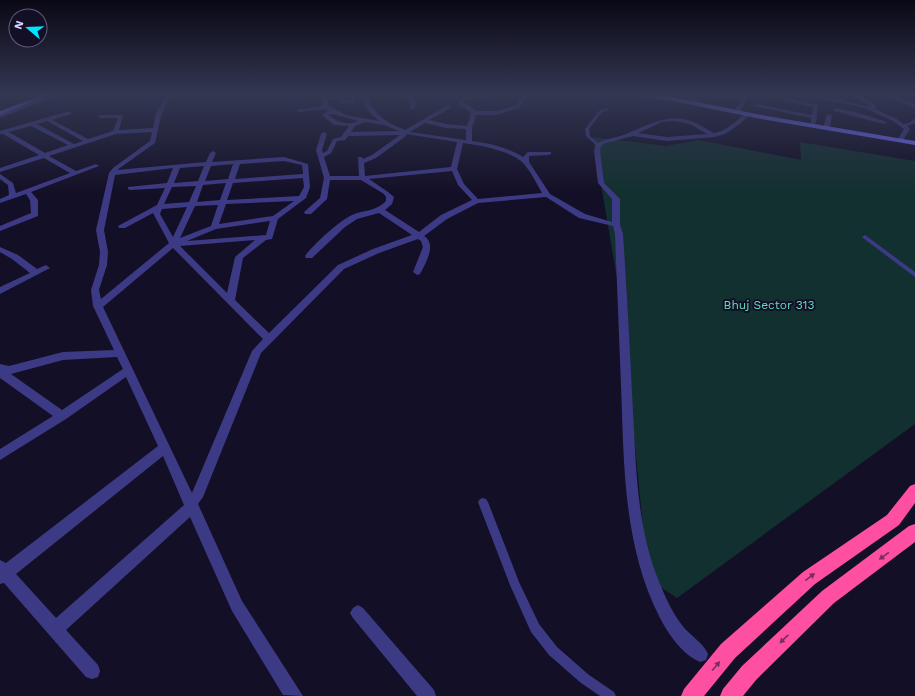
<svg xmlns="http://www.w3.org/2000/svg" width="915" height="696" font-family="'Work Sans',sans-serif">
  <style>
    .green { fill: #12302f }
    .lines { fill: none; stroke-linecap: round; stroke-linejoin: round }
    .lane { fill: #3d3a85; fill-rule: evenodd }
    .street { fill: #3d3a85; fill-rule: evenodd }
    .secondary { fill: #6f6bff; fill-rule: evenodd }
    .highway { fill: #ff4fa3; fill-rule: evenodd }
    .oneway { fill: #7d2c5e }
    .labels { text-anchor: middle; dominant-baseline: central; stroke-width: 4; stroke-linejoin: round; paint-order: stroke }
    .park-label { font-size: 12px; fill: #5fe0c0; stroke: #130f26 }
  </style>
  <rect width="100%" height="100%" fill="#130f26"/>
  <polygon class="green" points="593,137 666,146 699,140 801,160 800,142 915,161 915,424 677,598 648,579 621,302"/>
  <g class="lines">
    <g class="lane">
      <polygon points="607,108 610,109 601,113 589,129 590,136 600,145 597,146 586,136 585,129 599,111"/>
      <polygon points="865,235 915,272 915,277 863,238 862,237"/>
      <polygon points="483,498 486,499 488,502 519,582 539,624 557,647 589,675 614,692 616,696 600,696 581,683 549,655 531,632 510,585 478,502 480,499"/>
    </g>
    <g class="street">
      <polygon points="51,95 59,95 0,118 0,114"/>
      <path d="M 166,95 L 171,95 L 161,116 L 155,143 L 117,170 L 206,162 L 210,153 L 213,151 L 216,153 L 212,162 L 284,157 L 308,164 L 310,187 L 306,198 L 278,219 L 272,239 L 266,240 L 243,258 L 235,300 L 269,333 L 338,265 L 373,249 L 412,235 L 379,213 L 357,219 L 345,227 L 312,258 L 306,258 L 305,256 C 313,245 340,220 352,215 C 364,210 377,211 386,201 L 386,197 L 384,194 L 361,180 L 330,180 L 327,199 L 311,214 L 305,214 L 304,212 L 320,198 L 324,178 L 316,150 L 321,134 L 324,132 L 327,134 L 322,150 L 323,153 L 327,151 L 333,139 L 341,137 L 349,126 L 334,125 L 322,115 L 328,111 L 325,109 L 299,112 L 296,110 L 322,106 L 322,95 L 328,95 L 328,97 L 340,96 L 343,100 L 350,100 L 352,95 L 357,95 L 354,103 L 341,104 L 338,100 L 328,100 L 328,105 L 346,115 L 379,121 L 368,111 L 361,95 L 366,95 C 376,116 384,121 405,130 L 448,105 L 451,107 L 450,108 L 429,120 L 446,124 L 467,126 L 471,113 L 457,103 L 463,98 L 484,95 L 482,99 L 466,100 L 463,102 L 473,108 L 476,111 L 496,111 L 515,106 L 522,95 L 527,95 L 519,108 L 496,115 L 476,115 L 472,128 L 472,141 C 489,143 509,148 523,157 L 528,152 L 551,152 L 551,154 L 549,155 L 529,156 L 529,162 L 550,194 L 585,214 L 612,222 L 612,199 L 598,183 L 594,151 L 596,144 C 605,138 618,138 628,133 C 651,124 670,111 696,123 C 702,126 708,130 714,133 C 727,130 736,122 745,113 L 749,113 L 749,115 L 741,123 L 725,134 L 714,137 L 667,141 L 633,136 L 603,144 L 601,146 L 600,151 L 604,183 L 620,199 L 620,225 L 623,234 C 627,293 630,353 633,412 C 636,466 637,523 656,574 C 663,591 670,610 682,625 C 690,636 703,642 708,654 L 706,660 L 700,662 C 682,654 669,635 660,618 C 623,546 624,464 621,385 C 619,335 617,284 615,234 L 613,226 L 579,218 L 546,197 L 478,203 L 447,219 L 424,236 C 437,244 426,263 420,274 L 417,275 L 413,272 L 423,247 L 421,241 L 418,239 L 379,253 L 344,269 L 261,353 L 203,497 L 198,504 L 242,601 L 303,696 L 283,695 L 232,611 L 190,517 L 66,630 L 98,665 L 100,671 L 98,677 L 92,679 L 86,677 L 4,583 L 0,584 L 0,560 L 6,563 L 158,446 L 126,377 L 66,419 L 0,460 L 0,449 L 53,416 L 0,378 L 0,364 L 9,366 L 63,352 L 114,350 L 93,306 L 91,290 L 99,265 L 100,252 L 96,230 L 109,173 L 113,168 L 150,141 L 152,132 L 116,134 L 49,156 L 76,171 L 96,164 L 99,166 L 31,192 L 38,200 L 38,216 L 0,231 L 0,226 L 31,213 L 30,200 L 26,194 L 0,203 L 0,199 L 9,195 L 8,185 L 0,179 L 0,174 L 13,183 L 16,193 L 70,173 L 44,158 L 0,172 L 0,168 L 39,155 L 3,134 L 0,134 L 0,131 L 69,111 L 71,112 L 71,114 L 52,120 L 88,139 L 113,131 L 118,118 L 99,118 L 99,116 L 101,115 L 123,115 L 119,130 L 153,128 L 155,116 ZM 334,114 L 358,121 C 346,126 338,122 328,115 ZM 47,121 L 83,141 L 74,144 L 37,124 ZM 675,121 L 690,124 L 707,134 L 667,137 L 638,133 L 662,122 ZM 365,122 L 384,125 L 399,131 L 351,132 L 355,126 ZM 425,123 L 446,128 L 466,129 L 466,140 L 410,132 ZM 31,126 L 68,145 L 45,153 L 9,132 ZM 406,134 L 457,142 L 451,167 L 365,176 L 364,163 L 376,158 L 406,136 ZM 400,135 L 372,155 L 363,159 L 362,157 L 358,157 L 359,176 L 330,176 L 324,157 L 331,153 L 337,141 L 345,140 L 348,136 ZM 463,143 C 479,145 513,151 524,164 C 531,172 537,184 542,193 L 478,199 L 464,184 L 457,169 ZM 284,161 L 302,165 L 303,174 L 235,179 L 240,164 ZM 233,164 L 228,179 L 205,181 L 211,166 ZM 204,166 L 198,181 L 174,183 L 180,168 ZM 173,168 L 167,183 L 128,187 L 128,189 L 130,190 L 165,188 L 157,205 L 118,226 L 119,228 L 125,228 L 153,213 L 169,243 L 101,299 L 99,290 L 107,265 L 108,252 L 104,230 L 115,175 ZM 452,171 L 458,185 L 472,200 L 441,215 L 419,232 L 385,210 L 392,204 L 394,197 L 388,192 L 369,179 ZM 303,178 L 304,187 L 299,196 L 227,200 L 233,183 ZM 226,183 L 220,200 L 197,202 L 203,185 ZM 196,186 L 189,202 L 164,204 L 172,187 ZM 294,201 L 273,216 L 219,224 L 226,204 ZM 218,205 L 211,226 L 180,238 L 195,206 ZM 187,207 L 173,237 L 160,214 L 162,209 ZM 270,221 L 266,235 L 187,241 L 216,229 ZM 255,240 L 235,257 L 227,293 L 180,246 ZM 173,248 L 263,339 L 252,351 L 192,493 L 103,307 ZM 117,357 L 123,369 L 62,410 L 11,374 L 63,360 ZM 163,456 L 184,505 L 56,618 L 16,574 Z"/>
      <polygon points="400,95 410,95 416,101 415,110 410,109 410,101 406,97"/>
      <polygon points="667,95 672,95 673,97 668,98"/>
      <polygon points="694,95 699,95 698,101 695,103 692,101"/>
      <polygon points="717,95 743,97 744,95 749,95 740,111 738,112 735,110 741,100 715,98 715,96"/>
      <polygon points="760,95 771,95 818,105 816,123 811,124 811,118 753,106 756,104 812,115 813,107"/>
      <polygon points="802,95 814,95 871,107 854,96 859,95 876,105 875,109 897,119 903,124 909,123 915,118 915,123 907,126 910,129 903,140 901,141 898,139 904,129 893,121 862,107"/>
      <polygon points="885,95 892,95 915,104 915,108"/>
      <polygon points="836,108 859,113 887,122 884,124 834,111 833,110"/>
      <polygon points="829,114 832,116 830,126 827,128 824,126 826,116"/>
      <polygon points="0,247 18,255 37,269 46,265 50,268 0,294 0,287 30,273 12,259 0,252"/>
      <polygon points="358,605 363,608 434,690 436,696 417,696 353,618 350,613 353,608"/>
    </g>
    <g class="secondary">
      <polygon points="42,95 49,95 0,115 0,111"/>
      <polygon points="635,95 673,97 767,116 915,141 915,145 767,120 673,101"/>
    </g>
    <g class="highway">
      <polygon points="915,484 915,503 899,525 815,584 735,658 704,696 681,696 684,689 721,644 803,572 887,515 910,486"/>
      <polygon points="915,524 915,542 834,603 756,680 743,696 720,696 723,689 742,666 822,591 909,526"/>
    </g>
  </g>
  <defs><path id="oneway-solid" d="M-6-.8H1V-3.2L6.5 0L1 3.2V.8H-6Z"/></defs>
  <g class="oneway">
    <use href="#oneway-solid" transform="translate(884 556) rotate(144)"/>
    <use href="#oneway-solid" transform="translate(810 577) rotate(-37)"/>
    <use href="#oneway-solid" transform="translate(784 639) rotate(136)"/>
    <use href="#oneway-solid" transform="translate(716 666) rotate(-50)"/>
  </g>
  <linearGradient id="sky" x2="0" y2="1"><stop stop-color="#0a0815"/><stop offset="0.49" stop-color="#333752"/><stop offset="1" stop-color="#333752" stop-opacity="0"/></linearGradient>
  <rect width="915" height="193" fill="url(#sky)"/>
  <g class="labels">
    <g class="park-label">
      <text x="769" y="305">Bhuj Sector 313</text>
    </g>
  </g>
  <g transform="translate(28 28) rotate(289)"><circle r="19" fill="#130f26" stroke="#625e7d"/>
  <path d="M0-3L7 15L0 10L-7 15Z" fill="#00e5ff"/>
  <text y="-6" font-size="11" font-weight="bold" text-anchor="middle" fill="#d9d4ff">N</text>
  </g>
</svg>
